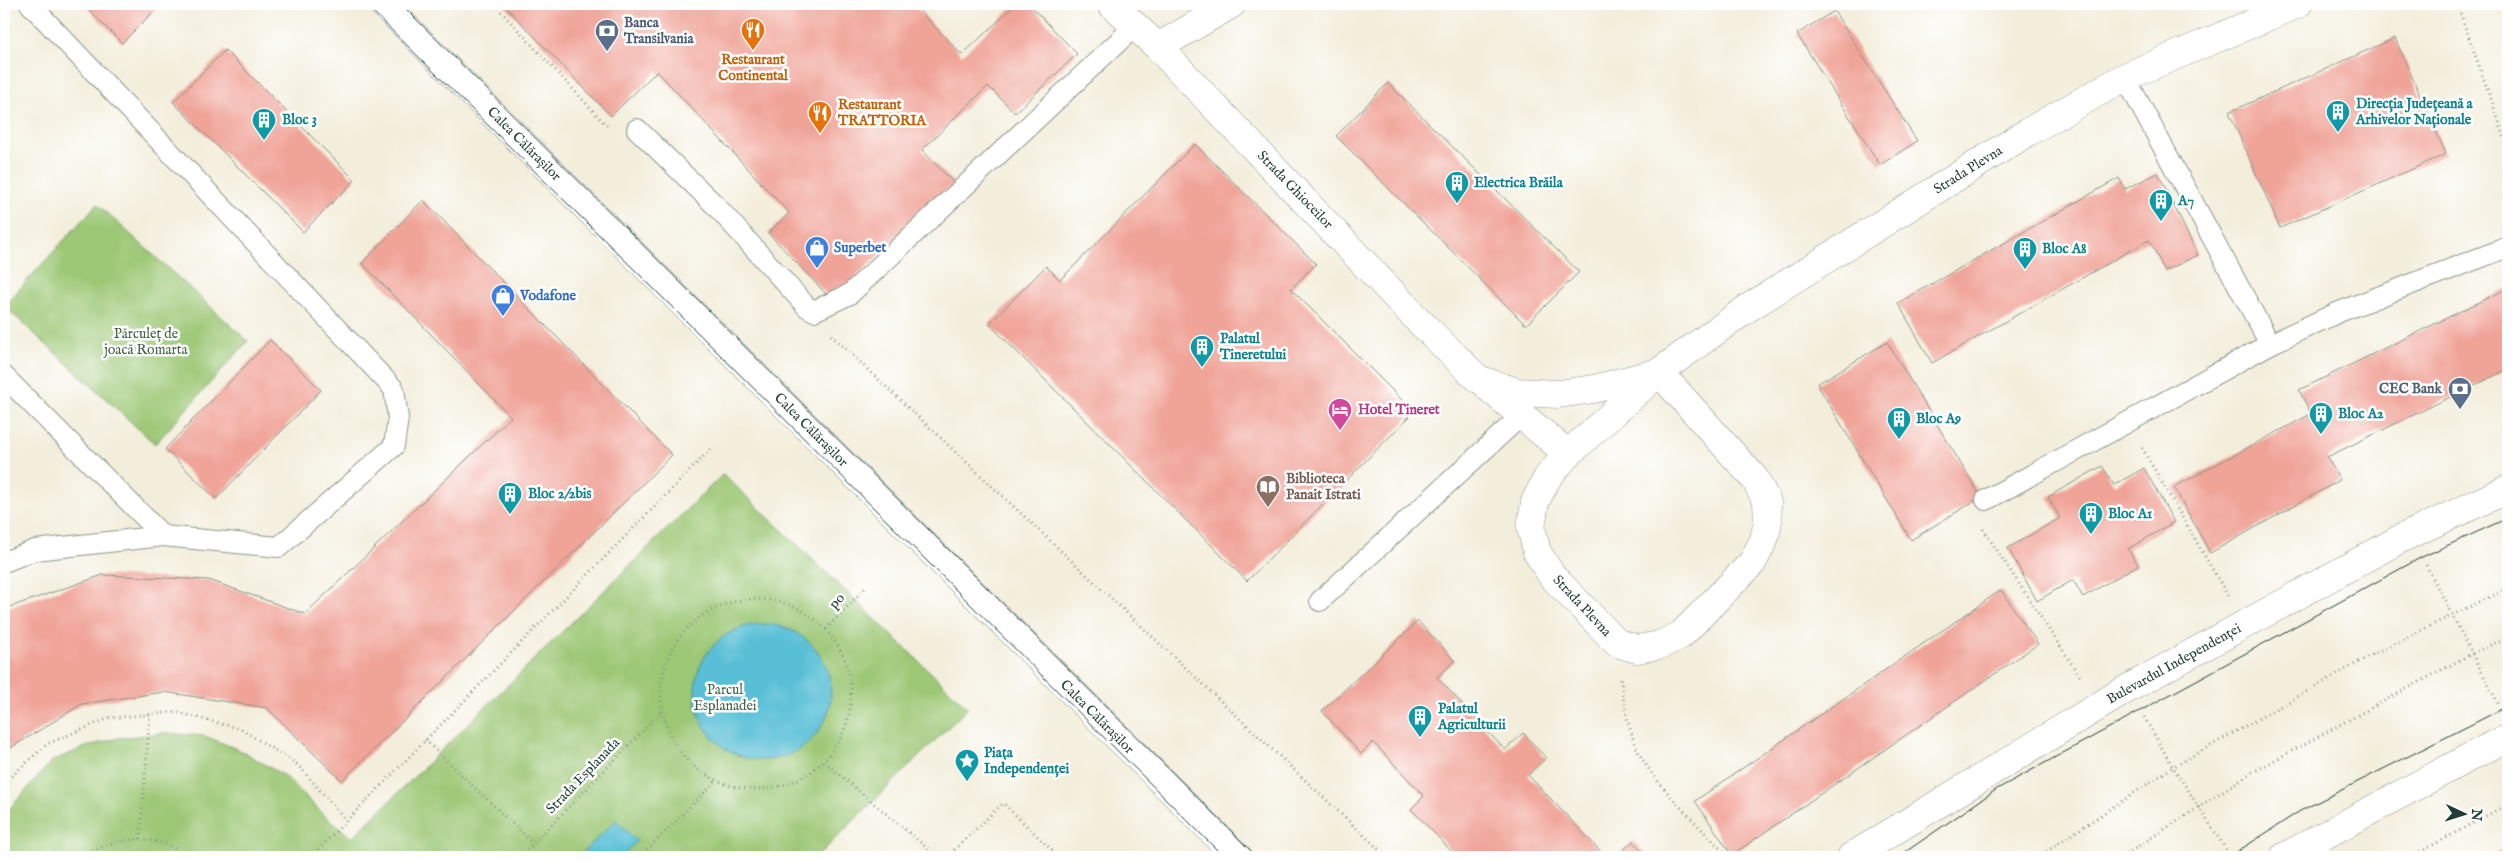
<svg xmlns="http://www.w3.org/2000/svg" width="2512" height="861" font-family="'IM FELL English',serif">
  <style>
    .green { fill: #9cc774; stroke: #5e8254 }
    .water { fill: #58bfd6; stroke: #3c7e85 }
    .building { fill: #f0a397 }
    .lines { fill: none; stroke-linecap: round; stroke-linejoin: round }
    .service-casing { stroke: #899688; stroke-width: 22 }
    .minor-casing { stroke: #899688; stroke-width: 29 }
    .primary-casing { stroke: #899688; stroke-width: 29 }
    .path { stroke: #899688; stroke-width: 3; stroke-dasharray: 1 4; stroke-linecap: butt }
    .service { stroke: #fff; stroke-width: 20 }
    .minor { stroke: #fff; stroke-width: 28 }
    .primary { stroke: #fff; stroke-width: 28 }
    .tram { stroke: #1f3d34; stroke-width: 1 }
    .labels { text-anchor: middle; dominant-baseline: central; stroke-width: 5; stroke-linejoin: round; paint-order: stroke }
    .service-label { font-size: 14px; font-weight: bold; fill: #4e5e75; stroke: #fff; text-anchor: start }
    .food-label { font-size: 14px; font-weight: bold; fill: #c56008; stroke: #fff }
    .culture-label { font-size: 14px; font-weight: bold; fill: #0d838f; stroke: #fff; text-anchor: start }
    .street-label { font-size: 14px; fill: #1f3d34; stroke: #fff }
    .shop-label { font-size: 14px; font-weight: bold; fill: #366cbe; stroke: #fff; text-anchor: start }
    .park-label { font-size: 14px; fill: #3e6044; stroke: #fff }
    .hotel-label { font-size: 14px; font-weight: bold; fill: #b23c85; stroke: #fff; text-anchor: start }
    .education-label { font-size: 14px; font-weight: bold; fill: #785e54; stroke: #fff; text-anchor: start }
  </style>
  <rect width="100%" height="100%" fill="#fff"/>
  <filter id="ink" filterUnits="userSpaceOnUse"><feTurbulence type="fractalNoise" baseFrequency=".02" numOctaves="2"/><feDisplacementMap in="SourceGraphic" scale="10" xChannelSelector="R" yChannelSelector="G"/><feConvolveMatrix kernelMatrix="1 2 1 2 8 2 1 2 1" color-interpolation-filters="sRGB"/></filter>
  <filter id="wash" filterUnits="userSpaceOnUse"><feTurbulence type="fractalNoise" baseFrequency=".0096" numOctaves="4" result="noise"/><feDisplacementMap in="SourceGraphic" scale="20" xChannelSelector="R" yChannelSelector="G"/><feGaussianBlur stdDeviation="1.12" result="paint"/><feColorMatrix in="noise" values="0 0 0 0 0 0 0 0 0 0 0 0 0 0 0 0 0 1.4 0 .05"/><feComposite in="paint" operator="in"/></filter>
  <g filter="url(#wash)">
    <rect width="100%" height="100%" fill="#f3eedb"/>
    <g class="green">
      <polygon points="97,204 248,341 155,444 4,306"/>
      <polygon points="723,474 968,708 817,857 4,857 4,815 52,761 88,746 119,738 166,733 205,736 244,752 286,777 324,815 352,838"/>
    </g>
    <g class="water">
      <circle cx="763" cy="692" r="68"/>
      <polygon points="616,820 637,841 621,857 578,857"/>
    </g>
    <g id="blocks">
      <g class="building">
        <polygon points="83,4 161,4 122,43"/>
        <polygon points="503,4 913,4 962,55 1016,4 1029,4 1077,54 1015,113 988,86 922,150 954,183 832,300 768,233 789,213 657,71 611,116"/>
        <polygon points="1834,11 1917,141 1880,165 1797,34"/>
        <polygon points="2395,38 2446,154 2280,228 2229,112"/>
        <polygon points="225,50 355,180 303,232 173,102"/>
        <polygon points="1388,83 1579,272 1526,325 1336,136"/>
        <polygon points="1195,144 1316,264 1291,289 1414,412 1247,581 989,324 1046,266 1060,280"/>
        <polygon points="2158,173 2198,255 2165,271 2149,240 1932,363 1898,303 2119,178 2125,189"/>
        <polygon points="423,200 672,455 342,781 267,708 164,692 82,704 4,752 4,609 103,575 209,580 305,614 511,417 362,263"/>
        <polygon points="2508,288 2508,369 2327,457 2340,480 2210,553 2174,487 2311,414 2299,390"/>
        <polygon points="270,340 321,390 216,499 165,449"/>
        <polygon points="1887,342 1981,497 1911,540 1817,384"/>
        <polygon points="2102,466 2114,485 2144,468 2174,522 2128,549 2138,565 2083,597 2073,580 2037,601 2008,548 2060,518 2048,497"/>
        <polygon points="2001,590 2038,644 1732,855 1695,801"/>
        <polygon points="1418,621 1455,661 1437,677 1505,750 1523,733 1546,758 1528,775 1606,857 1457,857 1411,809 1424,796 1373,742 1361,754 1322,711"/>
        <polygon points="1633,841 1648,857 1616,857"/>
        <polygon points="2508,848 2508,857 2488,857"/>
      </g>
    </g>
  </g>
  <g filter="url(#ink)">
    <use href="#blocks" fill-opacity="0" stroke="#899688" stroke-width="1"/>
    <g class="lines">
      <defs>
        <g id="service">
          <polyline points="2125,77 2270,344"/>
          <polyline points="637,129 716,206 807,307 814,311 850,294 1135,26"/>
          <polyline points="4,376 163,536"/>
          <polyline points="1986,500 2270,344 2339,312 2508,247"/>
          <polyline points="4,562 35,550 163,536 279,547 394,446 398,418 394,389 30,4"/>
          <polyline points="1320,601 1522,415"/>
        </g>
        <g id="minor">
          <polyline points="1111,4 1158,47 1417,319 1478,379 1517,392 1558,394 1594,389 1659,372 1755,479 1767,502 1768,521 1764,540 1752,563 1681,635 1660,645 1637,649 1617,643 1552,576 1537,552 1531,527 1535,502 1547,478 1568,454 1659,372 1748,308 2028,132 2125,77 2298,4"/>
          <polyline points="1158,47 1232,4"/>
          <polyline points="1489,388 1568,454"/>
        </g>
        <g id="primary">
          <polyline points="383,4 1238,857"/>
          <polyline points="1851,857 2127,689 2400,539 2508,489"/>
          <polyline points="2284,857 2483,750 2508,738"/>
        </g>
      </defs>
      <use href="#service" class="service-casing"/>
      <use href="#minor" class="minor-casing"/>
      <use href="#primary" class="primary-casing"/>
      <g class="path">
        <polyline points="494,4 607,126"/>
        <polyline points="2457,4 2508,147"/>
        <polyline points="831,335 1387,857"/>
        <polyline points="2142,448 2228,596"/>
        <polyline points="1983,529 2081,678"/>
        <polyline points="2426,565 2499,705"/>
        <circle cx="756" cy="694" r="95"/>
        <polyline points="826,629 865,588"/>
        <path d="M 1621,679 C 1623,701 1629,733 1639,753 C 1655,785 1703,829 1728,857"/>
        <polyline points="2144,717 2173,767 2231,857"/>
        <polyline points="425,740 533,843"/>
        <polyline points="824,762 938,857"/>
        <polyline points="4,783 47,744 109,718 176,712 241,729 298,765 346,820"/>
        <polyline points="140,839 150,714"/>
        <path d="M 84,857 C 115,836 156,831 187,857"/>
        <polyline points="311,857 713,447"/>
        <polyline points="520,857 662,711"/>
        <polyline points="640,857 716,781"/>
        <polyline points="947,857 1003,803 1059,857"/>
        <polyline points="2038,857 2173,767 2373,654 2508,588"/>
        <polyline points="2122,857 2249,774 2471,654 2508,637"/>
        <polyline points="2411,857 2508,804"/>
      </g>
      <use href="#service" class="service"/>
      <use href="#minor" class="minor"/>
      <use href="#primary" class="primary"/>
      <g class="tram">
        <polyline points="365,4 652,287 1224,857"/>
        <polyline points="401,4 1257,857"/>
        <polyline points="1898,857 1997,789 2422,557 2508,518"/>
        <polyline points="2229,857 2300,811 2508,706"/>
      </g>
    </g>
  </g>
  <defs>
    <symbol id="restaurant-pin" viewBox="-11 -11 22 30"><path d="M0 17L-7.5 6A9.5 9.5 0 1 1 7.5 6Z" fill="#e8710a" stroke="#fff"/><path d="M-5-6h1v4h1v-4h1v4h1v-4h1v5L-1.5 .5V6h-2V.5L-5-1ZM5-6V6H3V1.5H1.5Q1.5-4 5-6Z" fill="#fff"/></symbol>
    <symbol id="bank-pin" viewBox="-11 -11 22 30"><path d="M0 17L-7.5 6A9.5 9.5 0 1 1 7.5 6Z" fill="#5c6f8a" stroke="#fff"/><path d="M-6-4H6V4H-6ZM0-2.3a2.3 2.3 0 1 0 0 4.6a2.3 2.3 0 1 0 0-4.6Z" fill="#fff"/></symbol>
    <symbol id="building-pin" viewBox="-11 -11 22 30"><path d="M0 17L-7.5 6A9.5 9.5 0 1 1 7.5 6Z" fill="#0f9aa8" stroke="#fff"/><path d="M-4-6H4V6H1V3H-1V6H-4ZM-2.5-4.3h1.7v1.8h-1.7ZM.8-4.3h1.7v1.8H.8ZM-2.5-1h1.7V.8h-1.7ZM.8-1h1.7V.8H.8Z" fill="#fff"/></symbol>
    <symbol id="shop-pin" viewBox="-11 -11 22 30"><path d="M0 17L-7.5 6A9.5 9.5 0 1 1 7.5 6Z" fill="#3f7fe0" stroke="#fff"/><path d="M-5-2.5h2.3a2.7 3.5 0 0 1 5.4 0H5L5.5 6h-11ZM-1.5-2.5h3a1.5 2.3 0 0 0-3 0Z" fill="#fff"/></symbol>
    <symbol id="hotel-pin" viewBox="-11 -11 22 30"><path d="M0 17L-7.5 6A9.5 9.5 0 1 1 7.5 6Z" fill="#d1479c" stroke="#fff"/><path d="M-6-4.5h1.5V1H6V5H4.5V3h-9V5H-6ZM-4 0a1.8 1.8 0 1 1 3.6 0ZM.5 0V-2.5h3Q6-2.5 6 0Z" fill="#fff"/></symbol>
    <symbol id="library-pin" viewBox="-11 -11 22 30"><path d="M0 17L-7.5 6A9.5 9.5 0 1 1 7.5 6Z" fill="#8d6e63" stroke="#fff"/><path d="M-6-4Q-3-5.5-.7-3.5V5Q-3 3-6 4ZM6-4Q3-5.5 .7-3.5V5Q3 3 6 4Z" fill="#fff"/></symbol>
    <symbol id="sight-pin" viewBox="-11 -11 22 30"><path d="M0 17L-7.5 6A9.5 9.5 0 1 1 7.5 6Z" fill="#0f9aa8" stroke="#fff"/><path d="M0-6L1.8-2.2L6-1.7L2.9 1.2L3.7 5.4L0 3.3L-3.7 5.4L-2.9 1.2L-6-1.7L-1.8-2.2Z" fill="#fff"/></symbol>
  </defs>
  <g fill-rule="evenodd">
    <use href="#restaurant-pin" x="739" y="16" width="28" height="38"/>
    <use href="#bank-pin" x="593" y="17" width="28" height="38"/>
    <use href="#building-pin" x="2324" y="98" width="28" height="38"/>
    <use href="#restaurant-pin" x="806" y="99" width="28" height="38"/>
    <use href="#building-pin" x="250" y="106" width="28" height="38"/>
    <use href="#building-pin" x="1443" y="169" width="28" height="38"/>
    <use href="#building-pin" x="2147" y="187" width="28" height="38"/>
    <use href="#shop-pin" x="803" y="234" width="28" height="38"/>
    <use href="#building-pin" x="2011" y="235" width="28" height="38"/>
    <use href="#shop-pin" x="489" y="282" width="28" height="38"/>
    <use href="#building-pin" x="1188" y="333" width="28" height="38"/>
    <use href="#bank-pin" x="2446" y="375" width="28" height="38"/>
    <use href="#hotel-pin" x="1326" y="396" width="28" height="38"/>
    <use href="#building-pin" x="2307" y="400" width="28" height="38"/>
    <use href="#building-pin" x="1885" y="405" width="28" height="38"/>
    <use href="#library-pin" x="1254" y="473" width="28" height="38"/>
    <use href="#building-pin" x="496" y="480" width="28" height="38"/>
    <use href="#building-pin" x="2077" y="500" width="28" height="38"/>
    <use href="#building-pin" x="1406" y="703" width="28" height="38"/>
    <use href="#sight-pin" x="953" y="747" width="28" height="38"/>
  </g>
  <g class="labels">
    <g class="service-label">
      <text x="624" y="23">Banca<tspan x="624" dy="16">Transilvania</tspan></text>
      <text x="2442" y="389" text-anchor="end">CEC Bank</text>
    </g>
    <g class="food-label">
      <text x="753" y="60">Restaurant<tspan x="753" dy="16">Continental</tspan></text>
      <text x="838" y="105" text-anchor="start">Restaurant<tspan x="838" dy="16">TRATTORIA</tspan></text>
    </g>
    <g class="culture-label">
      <text x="2356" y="104">Direcția Județeană a<tspan x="2356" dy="16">Arhivelor Naționale</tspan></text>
      <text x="282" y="120">Bloc 3</text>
      <text x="1474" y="183">Electrica Brăila</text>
      <text x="2178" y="201">A7</text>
      <text x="2042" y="249">Bloc A8</text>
      <text x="1220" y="339">Palatul<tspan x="1220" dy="16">Tineretului</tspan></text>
      <text x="2338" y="414">Bloc A2</text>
      <text x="1916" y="419">Bloc A9</text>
      <text x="528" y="494">Bloc 2/2bis</text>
      <text x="2108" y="514">Bloc A1</text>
      <text x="1438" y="709">Palatul<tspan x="1438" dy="16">Agriculturii</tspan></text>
      <text x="984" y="753">Piața<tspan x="984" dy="16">Independenței</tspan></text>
    </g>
    <g class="street-label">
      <text transform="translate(524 144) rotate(45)">Calea Călărașilor</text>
      <text transform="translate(1968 170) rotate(-32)">Strada Plevna</text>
      <text transform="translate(1295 190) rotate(46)">Strada Ghioceilor</text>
      <text transform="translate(811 430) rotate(45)">Calea Călărașilor</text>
      <text transform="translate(837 601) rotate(-47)">po</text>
      <text transform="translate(1582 606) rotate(47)">Strada Plevna</text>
      <text transform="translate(2174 664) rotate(-29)">Bulevardul Independenței</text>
      <text transform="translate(1097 717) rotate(45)">Calea Călărașilor</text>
      <text transform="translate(583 776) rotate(-46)">Strada Esplanada</text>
    </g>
    <g class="shop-label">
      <text x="834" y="248">Superbet</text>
      <text x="520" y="296">Vodafone</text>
    </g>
    <g class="park-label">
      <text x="146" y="334">Părculeț de<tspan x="146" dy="16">joacă Romarta</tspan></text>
      <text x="725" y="690">Parcul<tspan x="725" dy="16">Esplanadei</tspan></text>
    </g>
    <g class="hotel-label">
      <text x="1358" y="410">Hotel Tineret</text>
    </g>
    <g class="education-label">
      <text x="1286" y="479">Biblioteca<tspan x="1286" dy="16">Panait Istrati</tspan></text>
    </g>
  </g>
  <rect width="2512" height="861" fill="none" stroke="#fff" stroke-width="20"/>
  <g transform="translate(2464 814) rotate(94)" stroke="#ffffff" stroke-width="4" paint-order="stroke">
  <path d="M0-4L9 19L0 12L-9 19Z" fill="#1f3d34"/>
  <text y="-8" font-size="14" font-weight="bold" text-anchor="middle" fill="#1f3d34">N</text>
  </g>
</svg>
